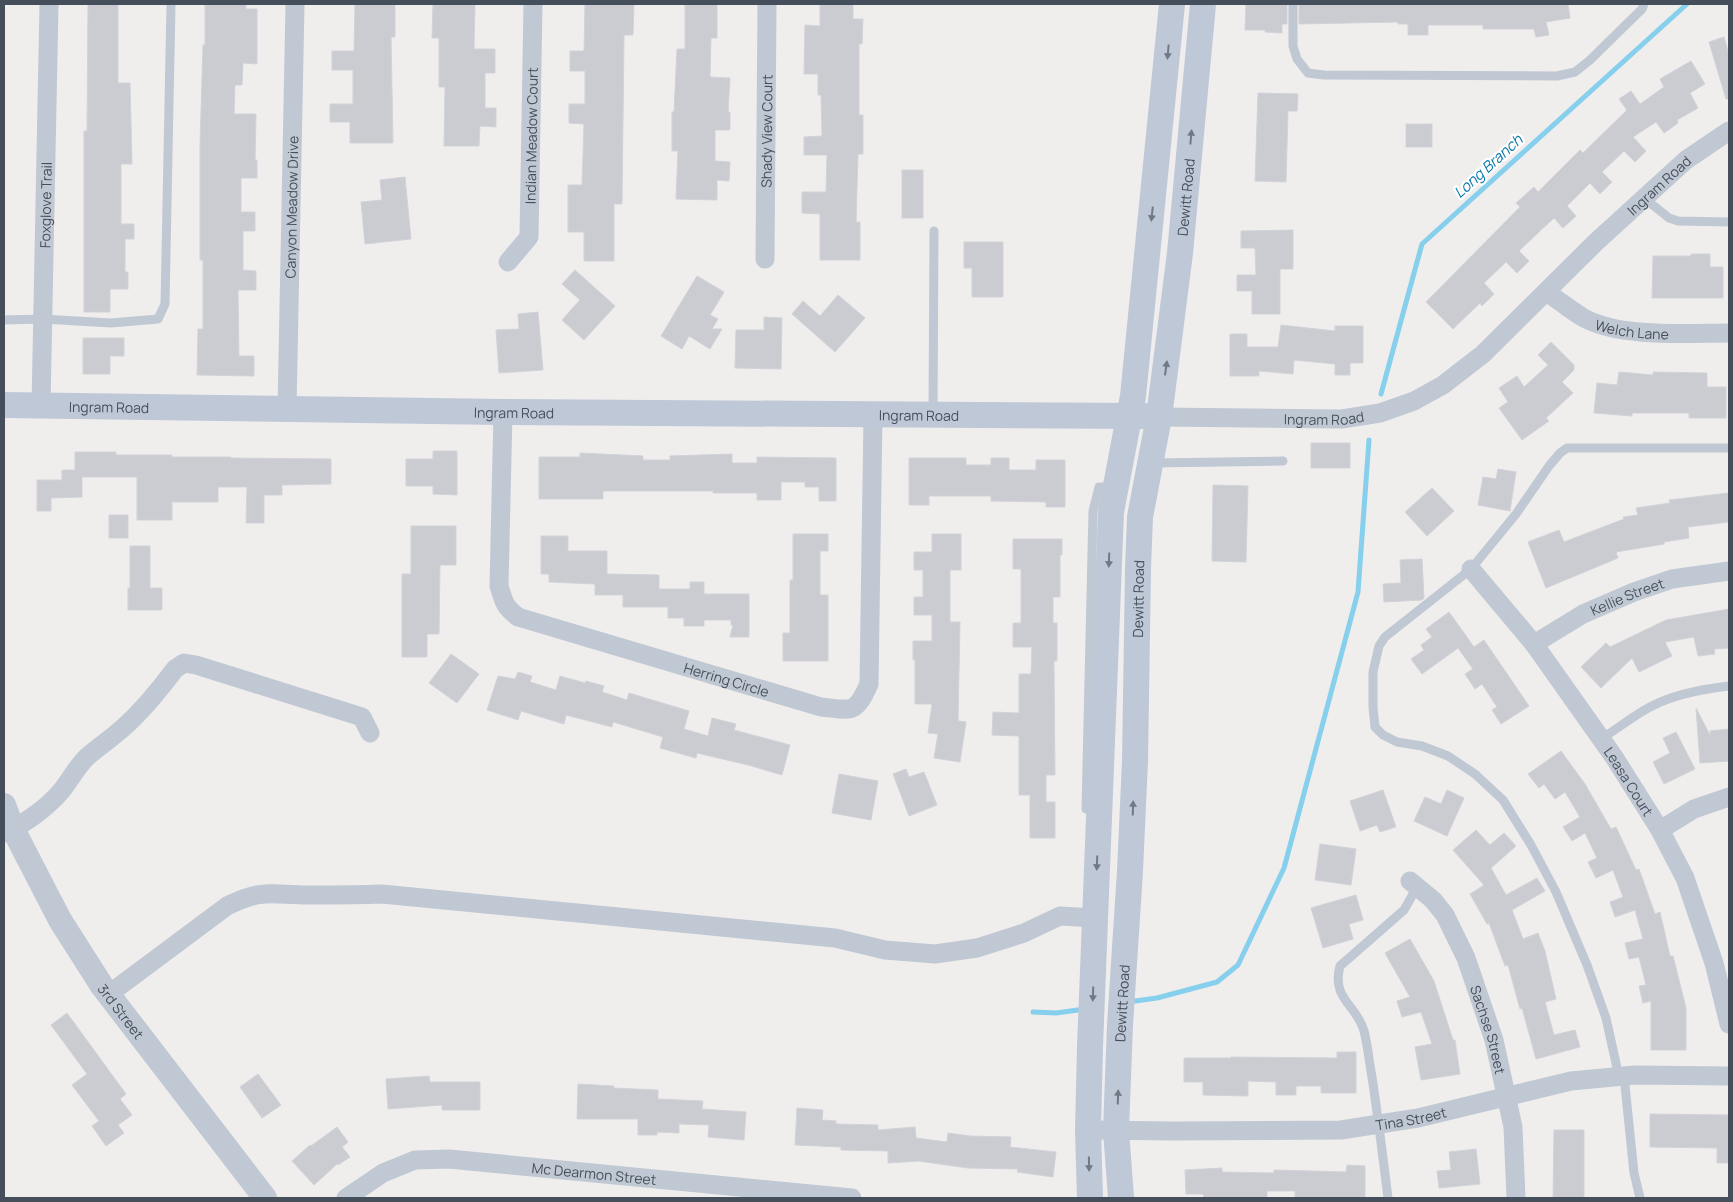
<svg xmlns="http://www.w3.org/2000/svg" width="1733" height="1202" font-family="Manrope,sans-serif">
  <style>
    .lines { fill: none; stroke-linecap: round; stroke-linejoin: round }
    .stream { stroke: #86cfed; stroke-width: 5 }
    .building { fill: #caccd2; stroke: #d1d3d9 }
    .service { stroke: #c0c8d3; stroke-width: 9 }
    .minor { stroke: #c0c8d3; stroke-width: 19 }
    .tertiary { stroke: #c0c8d3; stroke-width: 24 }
    .secondary { stroke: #bfc8d7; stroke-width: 26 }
    .oneway { fill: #707986 }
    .labels { text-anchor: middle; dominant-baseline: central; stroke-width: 4.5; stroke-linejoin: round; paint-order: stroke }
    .street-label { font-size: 14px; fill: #454f5b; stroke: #fff }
    .water-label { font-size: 15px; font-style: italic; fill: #0a7aa9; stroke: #fff }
  </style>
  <rect width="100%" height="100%" fill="#f0eded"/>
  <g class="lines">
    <g class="stream">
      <polyline points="1381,394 1422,244 1687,4"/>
      <polyline points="1128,1002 1157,998 1217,982 1238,965 1284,868 1358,592 1369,440"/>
      <polyline points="1033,1012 1056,1013 1085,1009"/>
    </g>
  </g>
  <g class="building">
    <polygon points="88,4 118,4 118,83 130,83 132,164 121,164 121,224 134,224 134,239 125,239 125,272 128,272 128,289 110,289 110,312 84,312 84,131 87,131"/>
    <polygon points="205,4 246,4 246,9 257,9 257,64 243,63 242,85 235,85 234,114 256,114 255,160 257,160 257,178 241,178 241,212 255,212 255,231 243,231 243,270 256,271 256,290 238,290 239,356 254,356 254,376 197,375 198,329 203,329 203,260 200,260 200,144 203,45 205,45"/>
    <polygon points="355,4 395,4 395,37 391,37 393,143 350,143 350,122 330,122 330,104 353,104 353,70 332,70 332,51 354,51"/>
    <polygon points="433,4 475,4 474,49 495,49 495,73 485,73 485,108 496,108 496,127 480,126 479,146 444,146 445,87 439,87 439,38 432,38"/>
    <polygon points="585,4 634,4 633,35 624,35 622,204 614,204 614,261 584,261 584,232 568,232 568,185 582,185 584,124 569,123 569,104 585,104 585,71 570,71 570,51 584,51"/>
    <polygon points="685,4 717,4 717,38 711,38 710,77 730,78 728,112 730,112 730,130 715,130 715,161 730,162 729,181 717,180 717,200 676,199 678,151 672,151 672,112 674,112 677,49 685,49"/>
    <polygon points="820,4 853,4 853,19 863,19 862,44 859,44 859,115 863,115 863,154 858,154 856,222 860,222 860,260 820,260 820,214 802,213 802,192 826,192 827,155 804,155 804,137 822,136 821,95 818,95 818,74 804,74 805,25 820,26"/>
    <polygon points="1246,4 1287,4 1287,24 1282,24 1282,33 1265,32 1265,30 1245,30"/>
    <polygon points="1299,4 1568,4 1570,18 1546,22 1549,35 1536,37 1534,29 1483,29 1483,25 1428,25 1428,35 1408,35 1408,24 1398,24 1398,22 1299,24"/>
    <polygon points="1724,37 1729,55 1729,99 1726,99 1709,42"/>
    <polygon points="1691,61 1705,84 1690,93 1698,108 1677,120 1678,123 1664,133 1656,122 1633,137 1646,151 1635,162 1624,151 1602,172 1612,182 1600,194 1590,183 1567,206 1576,216 1563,228 1554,218 1540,231 1519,251 1529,261 1517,273 1506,262 1484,283 1494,294 1482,306 1480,303 1453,329 1426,302 1520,207 1516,203 1534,187 1538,192 1580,150 1583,153 1627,110 1619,99 1631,91 1640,104 1664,87 1660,79"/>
    <polygon points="1258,93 1298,94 1297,111 1288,111 1286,182 1255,181"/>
    <rect x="1406" y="124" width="26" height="23"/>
    <rect x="902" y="170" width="21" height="48"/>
    <polygon points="405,177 411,239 365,244 361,202 382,200 380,180"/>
    <polygon points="1293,230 1293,269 1280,269 1280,314 1252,314 1252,291 1237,291 1237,275 1256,275 1255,248 1241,248 1241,231"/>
    <polygon points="964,242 1003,242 1003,297 972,297 972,268 964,268"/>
    <polygon points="1691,254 1710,254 1710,267 1723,267 1723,298 1652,298 1653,256 1691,256"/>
    <polygon points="575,270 615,306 584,340 562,320 580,300 562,284"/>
    <polygon points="697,276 724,292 710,315 718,319 712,329 722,329 710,349 689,336 682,349 661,336"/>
    <polygon points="838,295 865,318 835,352 792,314 803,301 820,316"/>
    <polygon points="538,312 543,370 499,373 496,330 519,329 518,314"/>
    <polygon points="764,317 782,318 781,369 735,368 736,330 764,330"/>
    <polygon points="1281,325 1335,331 1335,326 1363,326 1363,363 1350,363 1350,375 1335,375 1335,364 1294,360 1293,374 1259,371 1259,376 1230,376 1230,334 1247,334 1247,347 1278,347"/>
    <polygon points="83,338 124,338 124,356 110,356 110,374 83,374"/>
    <polygon points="1551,342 1574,365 1574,370 1562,382 1573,393 1546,418 1549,421 1522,440 1499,408 1508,402 1499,388 1517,376 1524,387 1548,365 1538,355"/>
    <polygon points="1619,372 1653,375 1653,372 1707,373 1707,387 1726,387 1726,418 1689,418 1689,413 1632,413 1632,416 1594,413 1597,383 1617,385"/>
    <rect x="1311" y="443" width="39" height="25"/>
    <polygon points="433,451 457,451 457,495 433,494 433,486 406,486 406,459 433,459"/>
    <polygon points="75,452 116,452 116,455 172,455 172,457 231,457 231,458 331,459 331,484 282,485 282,495 264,495 264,523 246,523 247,487 218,487 218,502 172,502 172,520 137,520 137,477 82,477 82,497 51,498 51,511 37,511 37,480 62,480 62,470 75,470"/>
    <polygon points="580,453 643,456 643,460 670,460 670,456 732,454 732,463 757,463 757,457 836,458 836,501 819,501 819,487 805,487 805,482 781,482 781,500 757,500 757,493 713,493 713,491 603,491 603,499 539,499 539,457 580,457"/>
    <polygon points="909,458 966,458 966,465 991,465 991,458 1009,458 1009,470 1036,470 1036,460 1065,460 1065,507 1046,507 1046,502 991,501 991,496 929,496 929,505 909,505"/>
    <polygon points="1498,469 1516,472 1510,511 1478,505 1483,477 1496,479"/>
    <polygon points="1213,485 1248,486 1246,562 1212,561"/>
    <polygon points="1432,488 1454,511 1427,536 1405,512"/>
    <polygon points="1729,493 1729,522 1688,527 1689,538 1664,542 1664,544 1616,552 1618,558 1546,588 1528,542 1559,530 1564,542 1624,519 1623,517 1638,515 1636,508 1670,503 1669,500"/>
    <rect x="109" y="515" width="19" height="23"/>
    <polygon points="411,526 456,526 456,565 440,565 439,634 427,634 427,657 402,657 402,574 411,574"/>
    <polygon points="793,534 828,534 828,551 820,551 820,595 828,595 828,661 783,661 783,633 790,633 790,580 793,580"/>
    <polygon points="932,534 961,534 961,570 950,570 950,622 960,622 958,721 966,722 960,762 934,758 938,734 928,733 932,704 915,704 915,660 913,660 913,641 932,641 932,615 914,615 914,597 923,597 923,570 914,570 914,552 932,552"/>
    <polygon points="541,536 568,536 568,551 607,551 607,574 659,575 659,589 690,589 690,582 704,582 704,594 749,594 749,637 730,637 733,625 731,625 731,620 704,620 704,626 684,626 684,618 668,618 668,607 623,607 623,595 595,595 595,584 549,582 549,574 541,574"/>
    <polygon points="1013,539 1062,539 1062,555 1060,555 1060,597 1053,597 1053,623 1057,623 1057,661 1054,661 1055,775 1046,775 1046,802 1055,802 1055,838 1030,838 1030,795 1019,795 1019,736 992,735 993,712 1019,713 1019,674 1031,674 1032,647 1013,647 1013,623 1021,623 1021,569 1013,569"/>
    <polygon points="130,546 150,546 150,588 162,588 162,610 128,610 128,588 130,588"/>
    <polygon points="1422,559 1424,598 1422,600 1384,602 1383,584 1401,583 1400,560"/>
    <polygon points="1729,609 1729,648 1714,649 1715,654 1698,656 1694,637 1665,642 1672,656 1639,672 1632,658 1601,688 1581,667 1606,643 1610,647 1666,620"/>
    <polygon points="1449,612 1474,647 1484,640 1529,706 1501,724 1492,710 1497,707 1482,684 1475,689 1465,674 1473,669 1458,648 1422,674 1411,659 1424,650 1421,645 1432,637 1426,629"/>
    <polygon points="451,654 479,674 457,703 429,683"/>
    <polygon points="518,672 532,676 530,682 556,690 560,676 585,683 586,681 604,686 602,692 627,700 629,693 689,711 684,729 708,736 712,718 736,724 734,730 790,745 782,775 748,765 697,753 696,758 660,748 663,737 613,722 612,727 566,715 564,724 521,711 518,720 487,710 498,676 515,679"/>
    <polygon points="1696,708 1711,737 1710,731 1729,729 1729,761 1700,763"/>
    <polygon points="1676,732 1695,769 1664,784 1653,762 1670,753 1663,738"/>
    <polygon points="1561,751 1585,784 1611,829 1616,827 1636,870 1639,869 1655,914 1660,912 1670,956 1673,956 1686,1008 1686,1050 1651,1050 1651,1001 1643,1003 1639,986 1646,985 1639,957 1629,959 1625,943 1643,939 1635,910 1615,917 1610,902 1623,897 1613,870 1596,878 1588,862 1597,858 1585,833 1572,841 1563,827 1580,817 1565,792 1555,799 1544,784 1539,788 1528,774"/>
    <polygon points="906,769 909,777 924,772 937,805 909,816 893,774"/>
    <polygon points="839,774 878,781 871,820 832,813"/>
    <polygon points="1383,790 1396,827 1380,832 1377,825 1360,831 1350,801"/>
    <polygon points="1447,790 1464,798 1447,836 1414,821 1425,797 1441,804"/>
    <polygon points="1476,830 1490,845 1504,833 1516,846 1491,868 1506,895 1537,878 1545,891 1512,910 1523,939 1538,933 1545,951 1556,999 1545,1002 1554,1035 1575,1030 1580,1047 1536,1059 1522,1008 1520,1009 1508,965 1505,966 1489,923 1487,924 1470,894 1484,885 1453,850"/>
    <polygon points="1320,844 1356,849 1351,885 1315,880"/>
    <polygon points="1356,895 1363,920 1349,924 1353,939 1323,948 1311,908"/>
    <polygon points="1410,939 1434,981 1453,1040 1455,1040 1460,1074 1421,1080 1415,1047 1432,1044 1421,1012 1402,1017 1397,1001 1410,997 1385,953"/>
    <polygon points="67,1013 126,1094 120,1099 132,1115 118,1125 124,1133 106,1146 92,1126 99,1121 72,1085 87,1074 51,1025"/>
    <polygon points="1337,1052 1356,1052 1356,1093 1321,1093 1321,1086 1296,1086 1296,1095 1276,1095 1276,1082 1248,1081 1248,1096 1203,1095 1203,1082 1184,1082 1184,1058 1231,1058 1231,1057 1337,1058"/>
    <polygon points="258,1074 281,1105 262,1118 240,1087"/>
    <polygon points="429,1076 430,1082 480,1082 480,1110 442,1110 442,1105 388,1109 386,1079"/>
    <polygon points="578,1084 614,1086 613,1088 658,1090 658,1099 703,1101 702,1109 746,1112 744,1140 708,1137 709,1125 679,1124 679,1133 657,1132 657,1135 638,1135 638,1119 577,1119"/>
    <polygon points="797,1108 823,1110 822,1120 836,1121 836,1124 878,1125 878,1130 915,1127 916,1138 947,1142 948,1133 970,1136 1011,1137 1010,1147 1056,1152 1053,1177 1017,1172 1018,1169 968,1168 918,1161 888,1163 888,1151 841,1150 841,1147 795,1145"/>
    <polygon points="1650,1114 1729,1115 1729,1163 1717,1163 1717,1148 1650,1147"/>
    <polygon points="337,1127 348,1142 342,1147 350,1157 338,1165 337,1164 314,1185 292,1161 310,1145 311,1146"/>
    <polygon points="1554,1130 1584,1130 1584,1198 1553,1198"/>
    <polygon points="1476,1149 1480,1184 1439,1188 1437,1171 1451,1170 1449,1152"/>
    <polygon points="1347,1165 1365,1166 1365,1198 1295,1198 1295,1191 1267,1191 1267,1198 1204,1198 1203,1194 1186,1194 1185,1170 1222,1168 1222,1172 1274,1173 1274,1170 1346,1172"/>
  </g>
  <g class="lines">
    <g class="service">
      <polyline points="1293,4 1293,46 1297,59 1308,73 1324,75 1557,76 1575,72 1590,60 1642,9 1644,4"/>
      <polyline points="1644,198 1669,218 1678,221 1729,222"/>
      <polyline points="4,320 43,319 111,323 158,319 165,304 171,4"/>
      <polyline points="933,413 934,231"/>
      <polyline points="1154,463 1283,461"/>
      <path d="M 1601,739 C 1617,729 1633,716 1650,707 C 1674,694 1703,689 1729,686"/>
      <polyline points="1086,809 1093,511 1099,487 1113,487"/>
      <polyline points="1624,1076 1634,1173 1640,1198"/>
      <polyline points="1619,1077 1606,1018 1587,965 1556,892 1531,845 1503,800 1475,774 1448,756 1422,746 1397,742 1383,735 1375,727 1373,707 1373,672 1379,646 1385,637 1471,569 1516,514 1549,466 1560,453 1567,448 1729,448"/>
      <path d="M 1388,1198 C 1383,1158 1378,1117 1372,1077 C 1369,1062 1368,1046 1364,1031 C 1357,1005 1331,999 1340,966 L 1404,910 L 1417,887"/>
    </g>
    <g class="minor">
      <path id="s1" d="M 765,259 L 767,4"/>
      <path id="s2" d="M 508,262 L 529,237 L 533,4"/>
      <path id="s3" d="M 1546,292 C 1559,300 1571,311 1584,318 C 1620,338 1688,333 1729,333"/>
      <path id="s4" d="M 41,406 L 49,4"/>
      <path id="s5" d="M 287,409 L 295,4"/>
      <path id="s6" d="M 503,412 L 499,586 C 504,602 504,606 518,617 L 821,707 C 852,710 855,715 869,684 L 873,415"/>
      <path id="s7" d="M 1159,417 L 1342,419 L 1380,413 L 1414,401 L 1443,385 L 1483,354 L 1596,242 L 1686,160 L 1729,131"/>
      <path id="s8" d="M 1471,569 L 1534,644 L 1614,757 L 1660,830 L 1685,878 L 1714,963 L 1729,1024"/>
      <path id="s9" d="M 1534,644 L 1583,614 L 1634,592 L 1672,579 L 1729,571"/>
      <polyline points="1660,830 1694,809 1729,797"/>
      <path d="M 4,833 C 25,824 48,807 62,790 C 71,779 77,766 88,756 C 100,746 113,737 124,727 C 143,710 160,689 175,669 L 184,663 L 196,665 L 362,717 L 370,733"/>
      <path id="s10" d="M 1410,881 L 1433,900 L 1445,915 L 1466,958 L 1494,1040 L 1513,1127 L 1516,1198"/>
      <path d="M 109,994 L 227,906 C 263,888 272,895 309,895 C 333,895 358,895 382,894 L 835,938 L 885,950 L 935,954 L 977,948 L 1024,933 L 1060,916 L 1095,918"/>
      <path id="s11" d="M 1088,1130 L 1173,1131 L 1341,1130 L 1418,1118 L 1571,1081 L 1635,1075 L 1729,1076"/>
      <path id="s12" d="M 346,1198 L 383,1173 L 415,1160 L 449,1159 L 852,1198"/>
    </g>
    <path class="tertiary" id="s13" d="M 4,805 L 13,829 L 60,920 L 102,986 L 265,1198"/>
    <g class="secondary">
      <path id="s14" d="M 4,405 L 503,412 L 1145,416"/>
      <polyline points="1090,1198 1088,1130 1090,1047 1111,512 1133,396 1172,4"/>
      <path id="s15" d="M 1121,1198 L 1116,1130 L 1120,1025 L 1130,871 L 1135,761 L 1138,568 L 1140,517 L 1159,417 L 1180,253 L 1203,4"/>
    </g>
  </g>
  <defs><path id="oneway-solid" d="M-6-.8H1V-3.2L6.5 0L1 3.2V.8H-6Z" transform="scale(1.25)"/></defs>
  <g class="oneway">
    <use href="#oneway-solid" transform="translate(1168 52) rotate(95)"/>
    <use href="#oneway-solid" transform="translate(1191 137) rotate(-85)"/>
    <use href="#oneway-solid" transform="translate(1152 214) rotate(96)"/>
    <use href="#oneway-solid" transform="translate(1166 368) rotate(-82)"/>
    <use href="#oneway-solid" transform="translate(1109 560) rotate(92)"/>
    <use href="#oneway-solid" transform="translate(1133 808) rotate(-88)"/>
    <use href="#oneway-solid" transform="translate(1097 863) rotate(92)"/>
    <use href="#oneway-solid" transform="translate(1093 994) rotate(92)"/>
    <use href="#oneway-solid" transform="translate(1118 1097) rotate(-88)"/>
    <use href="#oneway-solid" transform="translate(1089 1164) rotate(89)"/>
  </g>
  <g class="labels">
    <g class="street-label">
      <text stroke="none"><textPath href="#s1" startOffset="128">Shady View Court</textPath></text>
      <text stroke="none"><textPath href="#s2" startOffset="134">Indian Meadow Court</textPath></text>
      <text stroke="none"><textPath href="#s7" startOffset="585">Ingram Road</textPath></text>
      <text stroke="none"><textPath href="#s15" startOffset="1005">Dewitt Road</textPath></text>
      <text stroke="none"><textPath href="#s4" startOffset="201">Foxglove Trail</textPath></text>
      <text stroke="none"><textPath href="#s5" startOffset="202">Canyon Meadow Drive</textPath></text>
      <text stroke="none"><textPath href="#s3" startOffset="96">Welch Lane</textPath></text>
      <text stroke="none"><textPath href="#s14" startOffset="105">Ingram Road</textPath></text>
      <text stroke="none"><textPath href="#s14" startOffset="510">Ingram Road</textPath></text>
      <text stroke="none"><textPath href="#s14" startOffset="915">Ingram Road</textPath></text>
      <text stroke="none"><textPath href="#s7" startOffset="165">Ingram Road</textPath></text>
      <text stroke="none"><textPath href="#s9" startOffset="105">Kellie Street</textPath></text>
      <text stroke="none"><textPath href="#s15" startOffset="600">Dewitt Road</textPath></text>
      <text stroke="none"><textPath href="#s6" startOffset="429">Herring Circle</textPath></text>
      <text stroke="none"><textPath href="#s8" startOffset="265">Leasa Court</textPath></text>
      <text stroke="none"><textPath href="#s15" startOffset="195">Dewitt Road</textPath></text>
      <text stroke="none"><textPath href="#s13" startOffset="238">3rd Street</textPath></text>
      <text stroke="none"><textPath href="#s10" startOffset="172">Sachse Street</textPath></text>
      <text stroke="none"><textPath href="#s11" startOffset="324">Tina Street</textPath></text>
      <text stroke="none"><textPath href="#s12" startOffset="259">Mc Dearmon Street</textPath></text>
    </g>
    <g class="water-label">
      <text transform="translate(1488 166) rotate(-42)">Long Branch</text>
    </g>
  </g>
  <rect width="1733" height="1202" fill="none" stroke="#454f5b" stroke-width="10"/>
</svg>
